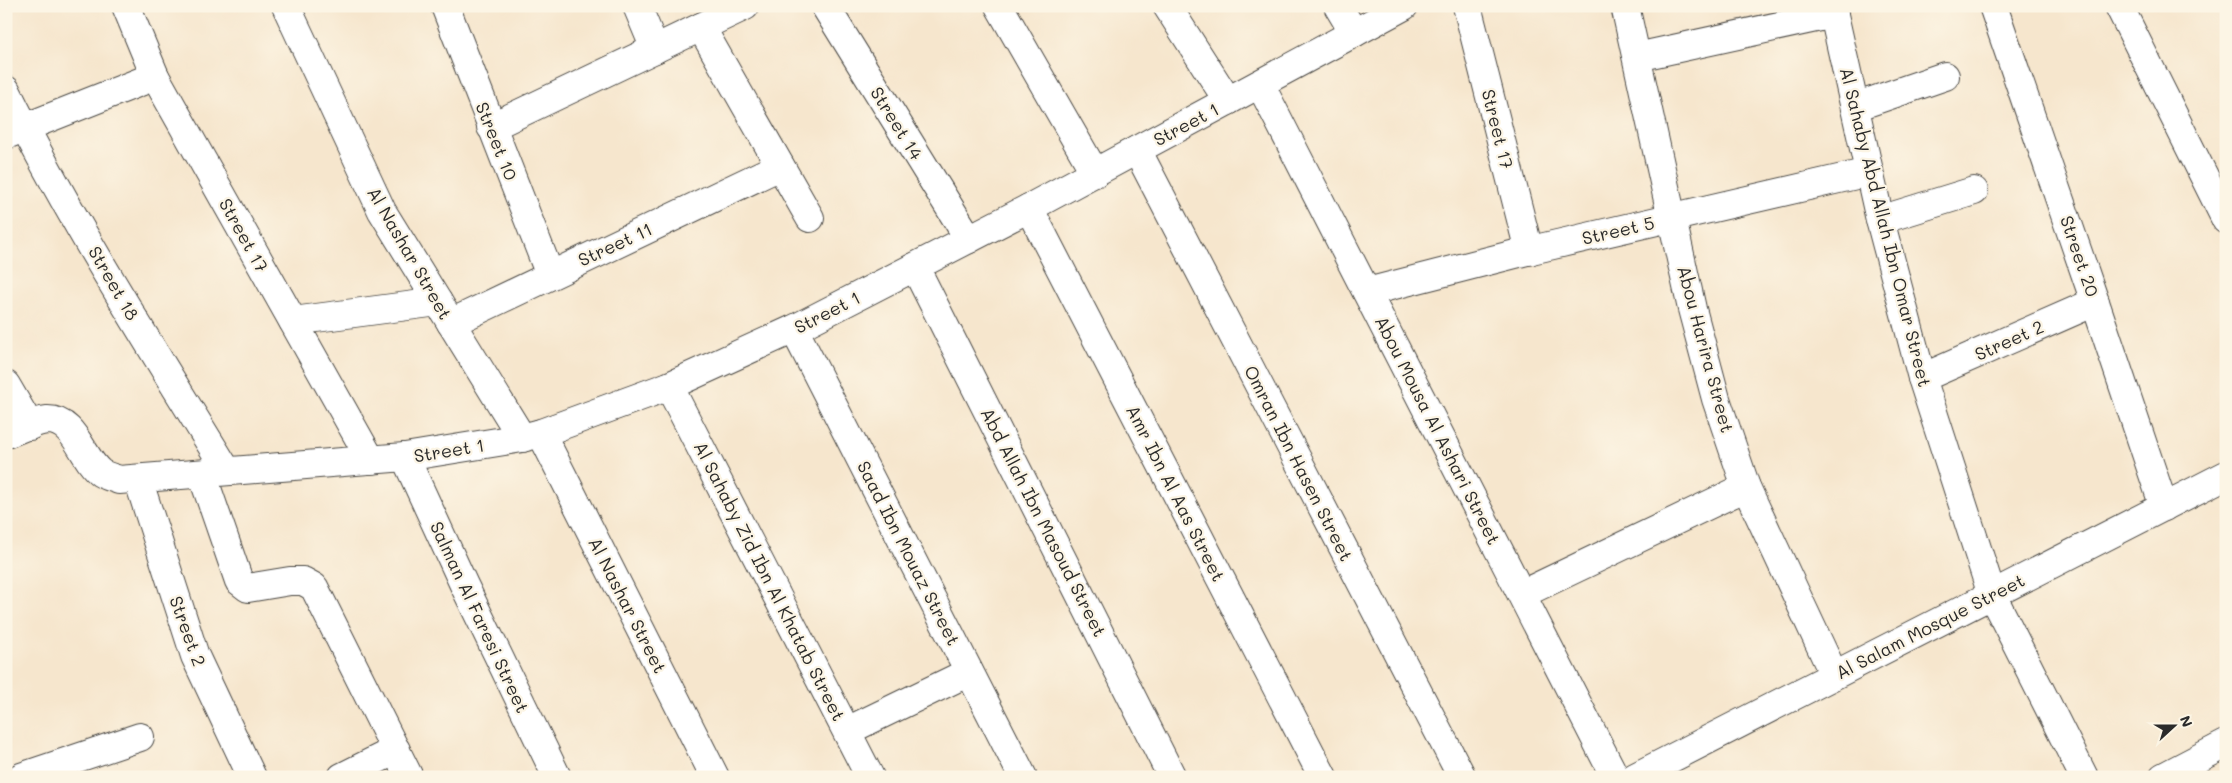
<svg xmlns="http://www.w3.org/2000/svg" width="2232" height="783" font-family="Mali,sans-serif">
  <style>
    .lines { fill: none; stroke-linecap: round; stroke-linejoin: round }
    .street-casing { stroke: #494743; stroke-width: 30 }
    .secondary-casing { stroke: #494743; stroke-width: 30 }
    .street { stroke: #fff; stroke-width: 28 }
    .secondary { stroke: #fff; stroke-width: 28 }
    .labels { text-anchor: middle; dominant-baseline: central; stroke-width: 4.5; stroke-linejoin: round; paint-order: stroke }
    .street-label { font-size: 18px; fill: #2b2b2b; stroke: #fcf5e5 }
  </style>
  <rect width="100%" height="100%" fill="#fcf5e5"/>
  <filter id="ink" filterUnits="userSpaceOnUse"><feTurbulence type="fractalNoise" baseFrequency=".02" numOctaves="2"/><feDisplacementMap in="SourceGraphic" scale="10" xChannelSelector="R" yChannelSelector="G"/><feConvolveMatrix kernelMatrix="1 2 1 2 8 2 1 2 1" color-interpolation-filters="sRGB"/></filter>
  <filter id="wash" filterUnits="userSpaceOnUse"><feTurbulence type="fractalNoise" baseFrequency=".0096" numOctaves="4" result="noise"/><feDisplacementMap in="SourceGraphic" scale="20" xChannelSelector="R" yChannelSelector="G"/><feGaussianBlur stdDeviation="1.12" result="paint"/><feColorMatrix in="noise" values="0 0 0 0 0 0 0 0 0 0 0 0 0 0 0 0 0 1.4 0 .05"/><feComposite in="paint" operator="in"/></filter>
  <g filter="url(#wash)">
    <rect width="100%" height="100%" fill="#f6e6cd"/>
  </g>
  <g filter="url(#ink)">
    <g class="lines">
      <defs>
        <g id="street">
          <polyline points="126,6 155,76 371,460"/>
          <polyline points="286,6 382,211 522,438"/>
          <polyline points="445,6 550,275"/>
          <polyline points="637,6 655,49"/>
          <polyline points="825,6 969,239"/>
          <polyline points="999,6 1095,173"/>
          <polyline points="1167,6 1228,101"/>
          <polyline points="1338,6 1354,33"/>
          <polyline points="1467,6 1529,251"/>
          <polyline points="1625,6 1692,309 1716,399 1746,487 1834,675"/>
          <polyline points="1832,6 1880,220 1922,378 1992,595 2084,777"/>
          <polyline points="1993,6 2095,302 2164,507"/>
          <polyline points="2119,6 2226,220"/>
          <polyline points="701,27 810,218"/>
          <polyline points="1637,57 1834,14"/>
          <polyline points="1260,84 1615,777"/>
          <path d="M 6,90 C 71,222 151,346 227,471"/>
          <polyline points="1855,107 1945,76"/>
          <polyline points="491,127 745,6"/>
          <polyline points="6,135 155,76"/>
          <polyline points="1137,150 1462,777"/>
          <polyline points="1029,208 1323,777"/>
          <polyline points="1880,220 1974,191"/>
          <polyline points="915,267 1172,777"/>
          <polyline points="1367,292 1527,251 1869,172"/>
          <polyline points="293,321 438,302"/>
          <polyline points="451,323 780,166"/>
          <polyline points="794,329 1023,777"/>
          <polyline points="1922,378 2095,302"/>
          <polyline points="6,385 30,426"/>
          <polyline points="669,386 870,777"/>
          <polyline points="541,433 715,777"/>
          <path d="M 6,434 C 18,430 34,421 47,420 C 75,419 82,459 101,473 C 106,476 114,478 119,480 L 405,457 L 522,438 L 541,433 L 669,386 L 794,329 L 1029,208 L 1404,6"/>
          <polyline points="405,457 464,585 557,777"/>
          <polyline points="202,474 239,581 248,588 290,581 303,581 314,587 409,777"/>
          <polyline points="138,479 195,656 252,777"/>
          <polyline points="1522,594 1746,487"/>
          <polyline points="847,731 969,672"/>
          <polyline points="21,777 140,737"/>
          <polyline points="342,777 396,750"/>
          <polyline points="2163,777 2226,744"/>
        </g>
        <polyline id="secondary" points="1635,777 2226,475"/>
      </defs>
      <use href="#street" class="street-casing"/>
      <use href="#secondary" class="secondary-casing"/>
      <use href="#street" class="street"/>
      <use href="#secondary" class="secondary"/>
    </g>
  </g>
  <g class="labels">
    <g class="street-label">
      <text transform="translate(897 123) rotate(58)">Street 14</text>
      <text transform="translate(1186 124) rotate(-28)">Street 1</text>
      <text transform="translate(1498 129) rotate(76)">Street 17</text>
      <text transform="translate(497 141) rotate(68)">Street 10</text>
      <text transform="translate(1886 227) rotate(76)">Al Sahaby Abd Allah Ibn Omar Street</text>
      <text transform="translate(1618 230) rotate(-13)">Street 5</text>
      <text transform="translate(244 235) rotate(61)">Street 17</text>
      <text transform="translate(615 244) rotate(-25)">Street 11</text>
      <text transform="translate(410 253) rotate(60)">Al Nashar Street</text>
      <text transform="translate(2080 256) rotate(71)">Street 20</text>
      <text transform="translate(114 283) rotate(60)">Street 18</text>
      <text transform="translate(827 312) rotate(-27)">Street 1</text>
      <text transform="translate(2009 340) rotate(-24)">Street 2</text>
      <text transform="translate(1706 349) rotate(75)">Abou Harira Street</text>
      <text transform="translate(1438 430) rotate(63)">Abou Mousa Al Ashari Street</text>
      <text transform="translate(449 450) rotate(-9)">Street 1</text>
      <text transform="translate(1299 463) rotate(63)">Omran Ibn Hasen Street</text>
      <text transform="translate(1176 493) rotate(63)">Amr Ibn Al Aas Street</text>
      <text transform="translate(1044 522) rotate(63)">Abd Allah Ibn Masoud Street</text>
      <text transform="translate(909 553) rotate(63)">Saad Ibn Mouaz Street</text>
      <text transform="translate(770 581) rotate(63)">Al Sahaby Zid Ibn Al Khatab Street</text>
      <text transform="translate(628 605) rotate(63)">Al Nashar Street</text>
      <text transform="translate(480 617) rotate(65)">Salman Al Faresi Street</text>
      <text transform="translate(1930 626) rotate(-27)">Al Salam Mosque Street</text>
      <text transform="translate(188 631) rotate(70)">Street 2</text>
    </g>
  </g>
  <rect width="2232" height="783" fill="none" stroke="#fcf5e5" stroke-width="25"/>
  <g transform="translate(2174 726) rotate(69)" stroke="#fcf5e5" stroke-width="4" paint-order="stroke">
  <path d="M0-4L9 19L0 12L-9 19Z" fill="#2b2b2b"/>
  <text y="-8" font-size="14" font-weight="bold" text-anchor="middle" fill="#2b2b2b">N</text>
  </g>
</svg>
